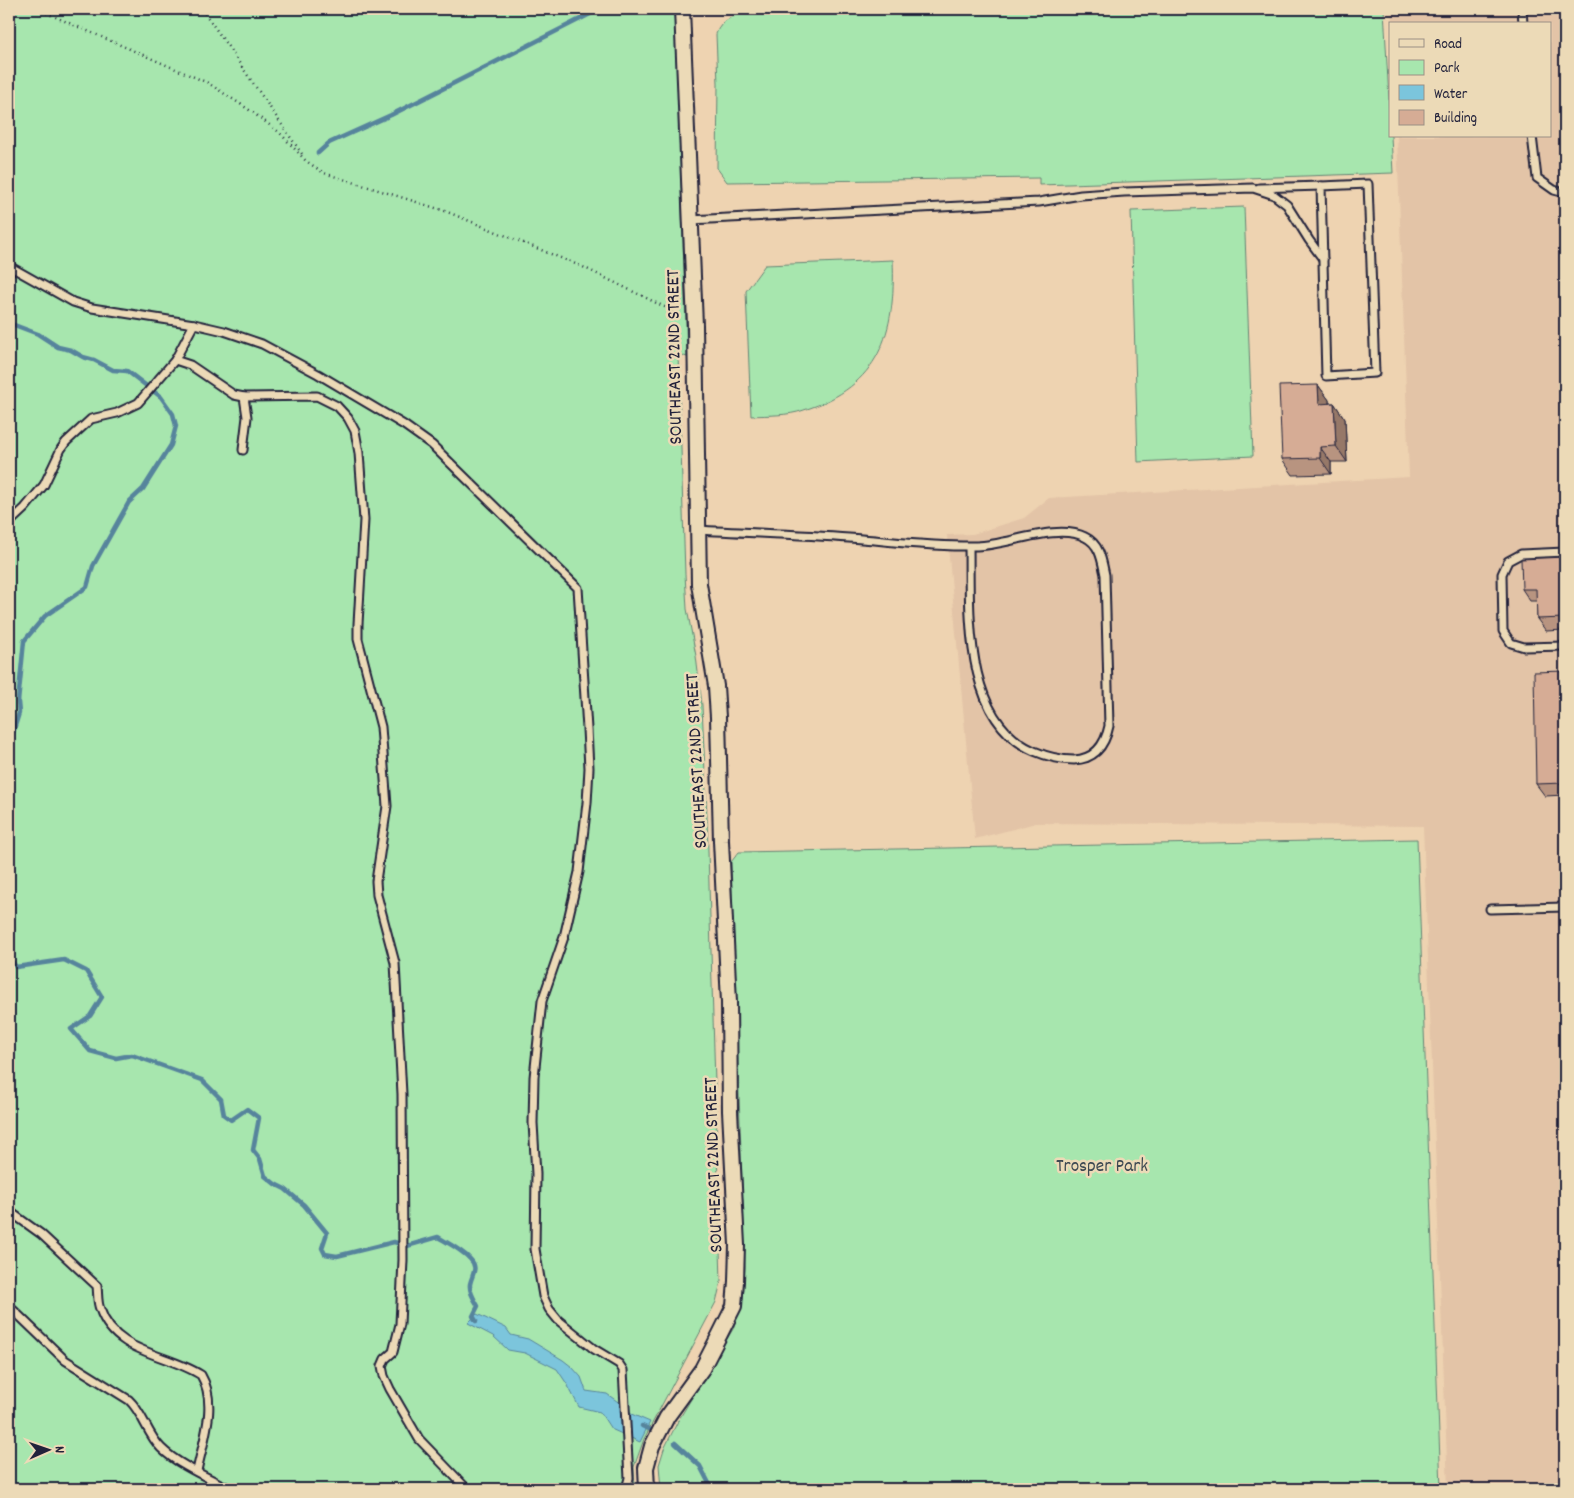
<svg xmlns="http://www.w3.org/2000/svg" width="1574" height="1498" font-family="Dekko,sans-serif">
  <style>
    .built { fill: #e3c4a7 }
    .green { fill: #a7e6ae; stroke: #648474 }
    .water { fill: #7bc5dc; stroke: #57849c }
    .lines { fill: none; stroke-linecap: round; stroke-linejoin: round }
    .stream { stroke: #57849c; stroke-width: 4.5 }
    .service-casing { stroke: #22223b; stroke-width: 11 }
    .minor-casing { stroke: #22223b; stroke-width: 18 }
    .path { stroke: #22223b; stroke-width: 2.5; stroke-dasharray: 1 4; stroke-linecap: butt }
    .service { stroke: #ecdab7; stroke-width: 7 }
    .minor { stroke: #ecdab7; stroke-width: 14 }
    .wall { fill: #b89480; stroke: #22223b }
    .shaded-wall { fill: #967868; stroke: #22223b }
    .building { fill: #d6ac95; stroke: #22223b }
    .labels { text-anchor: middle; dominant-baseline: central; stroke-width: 5; stroke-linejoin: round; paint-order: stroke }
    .street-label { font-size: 19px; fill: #22223b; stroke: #ecdab7 }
    .park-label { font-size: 19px; fill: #3d4952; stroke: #ecdab7 }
  </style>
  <rect width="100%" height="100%" fill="#eed3b1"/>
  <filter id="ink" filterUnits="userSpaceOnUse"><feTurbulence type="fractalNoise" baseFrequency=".02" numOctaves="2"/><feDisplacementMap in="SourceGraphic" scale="10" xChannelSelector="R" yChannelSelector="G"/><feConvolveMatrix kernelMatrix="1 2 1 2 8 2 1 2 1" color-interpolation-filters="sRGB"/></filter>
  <g filter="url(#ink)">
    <polygon class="built" points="1391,9 1565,9 1565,1489 1448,1489 1423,826 1036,823 975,839 947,535 973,534 1024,518 1049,498 1409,477 1397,136 1550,136 1550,24 1392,24"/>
    <g class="green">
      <polygon points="9,9 675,9 687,357 678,354 685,574 687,609 696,656 702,705 707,818 721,1282 716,1302 644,1439 634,1467 635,1489 9,1489"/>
      <path d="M 750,9 L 1384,9 L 1393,173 L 1039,185 L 1039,178 L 727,182 L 717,168 L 718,84 L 716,34 C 721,19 736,15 750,9 Z"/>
      <polygon points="1244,207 1253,456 1138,462 1131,211"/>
      <path d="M 893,260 C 896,333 880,386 804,410 C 788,416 768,415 751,416 L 746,291 L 765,265 Z"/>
      <polygon points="1417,839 1441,1489 661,1489 659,1465 664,1449 678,1421 733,1329 743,1299 745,1267 731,862 739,852"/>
    </g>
    <polygon class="water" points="477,1314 506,1328 511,1335 528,1339 563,1360 572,1367 581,1377 586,1391 607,1394 621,1404 629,1413 650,1422 640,1442 611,1429 600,1412 579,1407 567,1384 557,1369 525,1353 508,1350 493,1336 468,1323"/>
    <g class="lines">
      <g class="stream">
        <polyline points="318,153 329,143 391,115 600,9"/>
        <polyline points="9,323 38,334 58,347 71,350 83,357 94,360 113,370 127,371 161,397 173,414 176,426 171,445 143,489 129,502 93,566 87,587 45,616 24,641 18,702 19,713 9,745"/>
        <path d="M 9,957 L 16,967 L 64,960 L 86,971 L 102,997 L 90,1016 L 71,1029 L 90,1051 L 116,1058 L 132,1055 L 202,1080 L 221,1099 L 224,1115 L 231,1120 L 247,1109 L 259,1118 L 253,1150 L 260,1159 L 265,1176 L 275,1184 L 285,1189 L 304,1205 L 327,1233 L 322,1248 L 325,1254 L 337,1256 L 394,1242 L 407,1246 L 438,1237 C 448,1243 462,1250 470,1259 C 479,1268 472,1274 470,1284 C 469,1292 474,1299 478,1306 L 473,1316 L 476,1321"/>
        <polyline points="642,1426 651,1430"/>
        <polyline points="675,1443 700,1466 712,1489"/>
      </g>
      <defs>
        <g id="service">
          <polyline points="1522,9 1523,24"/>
          <polyline points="1532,136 1537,178 1554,190 1565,193"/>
          <polygon points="1368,184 1375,373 1326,376 1321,186"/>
          <polyline points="1259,188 1321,186"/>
          <polyline points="690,220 1039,202 1081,195 1124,192 1253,188 1274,195 1287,205 1309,240 1323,259"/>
          <polyline points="9,266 73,302 92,308 194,324 224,331 262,344 318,374 404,425 432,445 578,588 587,729 589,768 587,803 579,872 564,937 542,1001 534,1077 533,1123 536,1174 535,1249 543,1296 549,1309 558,1320 594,1349 619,1364 623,1370 629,1478 626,1489"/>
          <polyline points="175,360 190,365 234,395 244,397 317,396 337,406 348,418 355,431 359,453 364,520 358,624 358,639 381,727 387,806 376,881 377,895 395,963 402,1094 403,1260 400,1324 393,1352 385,1359 382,1366 384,1376 390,1389 419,1439 467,1489"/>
          <polyline points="243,450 247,417 244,397"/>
          <polyline points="9,523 25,508 44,485 61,449 66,442 91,419 117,413 138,403 175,360 194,324"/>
          <path d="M 698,530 C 748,533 799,534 849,538 C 891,541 935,547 977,546 C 1008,545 1057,523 1085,537 C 1100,544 1102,561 1105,575 L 1109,726 C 1105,745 1095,759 1074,760 C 1059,760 1048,757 1034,751 C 962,720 970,611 969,546"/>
          <polyline points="1565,552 1521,554 1508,561 1502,574 1503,631 1511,643 1524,647 1565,646"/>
          <polyline points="1490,909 1565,907"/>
          <path d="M 9,1211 L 41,1234 L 97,1286 C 98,1293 97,1302 100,1309 C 115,1354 167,1353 201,1375 C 218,1404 203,1441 197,1471"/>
          <path d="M 9,1306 L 65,1360 L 129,1400 C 143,1413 147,1434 161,1448 C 178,1465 209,1478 230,1489"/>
        </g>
        <polyline id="minor" points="647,1489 646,1468 652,1446 667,1417 702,1369 720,1334 734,1306 736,1281 737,1245 730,1111 729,1002 721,841 718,717 716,686 699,584 695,325 682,9"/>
      </defs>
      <use href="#service" class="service-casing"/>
      <use href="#minor" class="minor-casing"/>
      <g class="path">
        <polyline points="37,9 208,83 248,109 279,132 306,161 324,173 445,211 583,267 681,315"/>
        <path d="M 125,9 C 138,14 149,14 162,9"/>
        <polyline points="202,9 302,154"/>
      </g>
      <use href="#service" class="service"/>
      <use href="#minor" class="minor"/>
    </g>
    <g class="wall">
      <polygon points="1318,385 1329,400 1329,403 1334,403 1345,419 1347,462 1331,462 1331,474 1293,475 1282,459"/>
      <polygon points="1565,557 1565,630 1546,631 1537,619 1537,601 1530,601 1522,589"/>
      <polygon points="1565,671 1565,795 1545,796 1536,784"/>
    </g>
    <g class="shaded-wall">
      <polygon points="1318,385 1329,400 1329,419 1319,404"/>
      <polygon points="1334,403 1345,419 1347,462 1336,446"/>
      <polygon points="1320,447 1331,462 1331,474 1320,458"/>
    </g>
    <g class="building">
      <polygon points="1318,385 1319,404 1334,403 1336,446 1320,447 1320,458 1282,459 1279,386"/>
      <polygon points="1565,557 1565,618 1537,619 1536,589 1522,589 1521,559"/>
      <polygon points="1565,671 1565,783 1536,784 1534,672"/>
    </g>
  </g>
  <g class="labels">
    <g class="street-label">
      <text transform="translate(676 357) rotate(-91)">SOUTHEAST 22ND STREET</text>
      <text transform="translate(698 761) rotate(-93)">SOUTHEAST 22ND STREET</text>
      <text transform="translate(715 1165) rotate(-92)">SOUTHEAST 22ND STREET</text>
    </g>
    <g class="park-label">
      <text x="1102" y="1167">Trosper Park</text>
    </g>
  </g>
  <rect width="1574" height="1498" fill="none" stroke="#ecdab7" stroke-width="30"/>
  <rect x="15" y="15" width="1544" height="1468" fill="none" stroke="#22223b" stroke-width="2" filter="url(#ink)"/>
  <rect x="1389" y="22" width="162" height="115" fill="#ecdab7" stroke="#9b9085"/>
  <rect x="1399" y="39" width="25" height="8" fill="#ecdab7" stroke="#9b9085"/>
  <text x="1434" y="48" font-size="15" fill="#22223b">Road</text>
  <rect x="1399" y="60" width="25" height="15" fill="#a7e6ae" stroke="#9b9085"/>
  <text x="1434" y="72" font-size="15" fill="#22223b">Park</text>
  <rect x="1399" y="85" width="25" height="15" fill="#7bc5dc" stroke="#9b9085"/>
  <text x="1434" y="98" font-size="15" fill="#22223b">Water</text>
  <rect x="1399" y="110" width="25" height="15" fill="#d6ac95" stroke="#9b9085"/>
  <text x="1434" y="122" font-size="15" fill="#22223b">Building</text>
  <g transform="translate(48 1450) rotate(88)" stroke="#ecdab7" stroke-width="4" paint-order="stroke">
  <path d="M0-4L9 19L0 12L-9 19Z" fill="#22223b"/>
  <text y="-8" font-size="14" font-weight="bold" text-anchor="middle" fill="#22223b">N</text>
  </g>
</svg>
